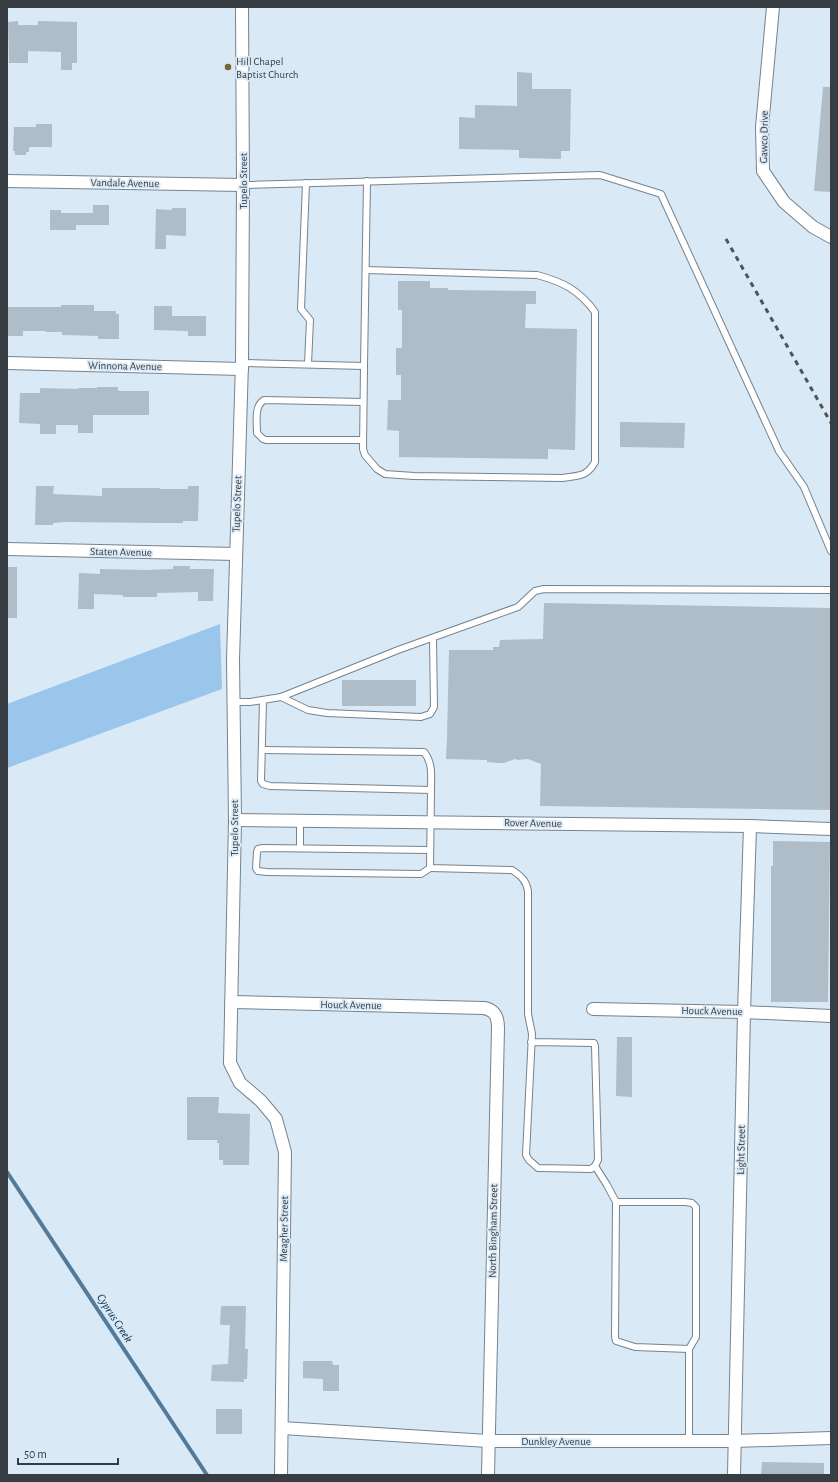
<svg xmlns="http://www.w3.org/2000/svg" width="838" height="1482" font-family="'Alegreya Sans',sans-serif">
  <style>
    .green { fill: #9ac6eb }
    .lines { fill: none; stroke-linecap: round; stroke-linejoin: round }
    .stream { stroke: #527b9b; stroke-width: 4 }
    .building { fill: #afbdc9 }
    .service-casing { stroke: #75838e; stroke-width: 8 }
    .minor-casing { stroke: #75838e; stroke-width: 14 }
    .service { stroke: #fff; stroke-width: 6 }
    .minor { stroke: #fff; stroke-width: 12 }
    .rail { stroke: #4d545a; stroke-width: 3; stroke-dasharray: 5 5; stroke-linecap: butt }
    .poi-dot { fill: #756734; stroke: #dae9f6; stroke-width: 1.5 }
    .labels { text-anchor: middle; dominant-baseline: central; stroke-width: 3.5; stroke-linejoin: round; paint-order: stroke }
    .poi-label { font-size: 11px; fill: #373d42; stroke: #dae9f6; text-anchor: start }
    .street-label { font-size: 11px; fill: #373d42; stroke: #dae9f6 }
    .water-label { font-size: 12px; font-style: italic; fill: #083453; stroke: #dae9f6 }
  </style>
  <rect width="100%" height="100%" fill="#dae9f6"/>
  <polygon class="green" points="220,624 222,689 7,768 7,704"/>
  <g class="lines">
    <polyline class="stream" points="7,1172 207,1475"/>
  </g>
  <g class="building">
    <polygon points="18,21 18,25 38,25 38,21 77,22 77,63 72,63 72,70 61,70 61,52 28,51 28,63 9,63 8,22"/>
    <polygon points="517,72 532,73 532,89 571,89 570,151 561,151 561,159 519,158 519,150 459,149 459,117 475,118 475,105 517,106"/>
    <polygon points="823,87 831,87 831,192 814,191"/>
    <polygon points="36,124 52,124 52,147 29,147 29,152 26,152 26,155 15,155 15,151 13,151 14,127 36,127"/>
    <polygon points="93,205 109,205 109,225 76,225 76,230 50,230 50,210 61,210 61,213 93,213"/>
    <polygon points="172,208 186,208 186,236 166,235 166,249 155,249 156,209 172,210"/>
    <polygon points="398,281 430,281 430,288 448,288 448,290 536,291 536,304 526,304 525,328 577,329 575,450 548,449 548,459 399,457 399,431 387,430 388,400 401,400 401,375 396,375 396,348 402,348 402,310 398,310"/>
    <polygon points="61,305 94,305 94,311 116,311 116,314 119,314 119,339 98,339 98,336 62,335 62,332 46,332 46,331 23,331 23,336 7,336 7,307 61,307"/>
    <polygon points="154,306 172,306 172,316 206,316 206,336 188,336 188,331 154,330"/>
    <polygon points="97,387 118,387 118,390 120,391 149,391 149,415 93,415 93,433 78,433 78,425 56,425 56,434 40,434 40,424 19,423 20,393 40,393 40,388 78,389 78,388 97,388"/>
    <polygon points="620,422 685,423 684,448 620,447"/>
    <polygon points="36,486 54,486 53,494 102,496 102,488 160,488 160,489 188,489 188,486 199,486 198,521 183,521 183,523 159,523 65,522 53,523 53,525 35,525"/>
    <polygon points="173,566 190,566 190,569 214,569 213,601 198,601 198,592 157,593 157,597 123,597 123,595 94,594 94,609 78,609 79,573 100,574 100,569 147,570 173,569"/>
    <rect x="7" y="567" width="10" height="51"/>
    <polygon points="544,603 831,608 831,810 540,806 541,764 528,759 518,760 515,759 504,763 499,763 487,762 487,760 446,759 447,738 449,650 493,650 493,647 499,647 500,640 543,639"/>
    <rect x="342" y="680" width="74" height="26"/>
    <polygon points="773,841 830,842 828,1002 771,1002 771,866 773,866"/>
    <polygon points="617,1037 632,1037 632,1097 616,1096"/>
    <polygon points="187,1097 219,1097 218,1113 250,1114 249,1165 223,1165 223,1160 219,1160 219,1143 217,1143 217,1140 187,1140"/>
    <polygon points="221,1306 246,1306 245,1349 248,1349 247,1379 244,1379 244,1382 211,1381 212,1365 228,1364 230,1325 220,1325"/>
    <polygon points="303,1361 332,1361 333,1365 339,1365 339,1391 323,1391 323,1379 303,1378"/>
    <rect x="216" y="1409" width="26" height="25"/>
    <polygon points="762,1462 824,1463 824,1475 761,1475"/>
  </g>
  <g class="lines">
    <defs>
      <g id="service">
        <polyline points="306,183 301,309 310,320 308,364"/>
        <polyline points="243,185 600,175 661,194 779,451 804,487 831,551"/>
        <polyline points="242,363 364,366 367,181"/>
        <path d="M 364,366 L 363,449 L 365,455 L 377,469 L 385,474 L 414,476 L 562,478 C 578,475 586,478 595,462 L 595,312 C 579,290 563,282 537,275 L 366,270"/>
        <path d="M 363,440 L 266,440 L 263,439 L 257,433 C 257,422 254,406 264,400 L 363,402"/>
        <polyline points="281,697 308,710 327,713 421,717 430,714 434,707 433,638"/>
        <path d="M 263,700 L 261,781 L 263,784 L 270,786 L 431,790 L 430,868 L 512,870 C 521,876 526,880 528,891 L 528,1014 L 532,1034 L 526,1155 L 529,1160 L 538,1168 L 591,1169 L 595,1166 L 598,1160 L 595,1046 L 594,1043 L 531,1042"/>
        <polyline points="233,702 250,702 281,697 398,650 518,607 535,591 544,589 831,590"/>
        <path d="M 262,750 L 424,752 C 433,763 431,776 431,790"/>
        <polyline points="300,848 300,821"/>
        <polyline points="430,868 421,874 267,872 258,871 256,868 257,852 258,849 263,848 430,850"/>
        <polyline points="595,1166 607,1185 616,1202 615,1337 616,1341 635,1347 689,1349"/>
        <polyline points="616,1202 685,1202 692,1203 696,1207 696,1337 689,1349 689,1441"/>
      </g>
      <g id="minor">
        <polyline points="242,7 243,185 242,363 233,660 235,820 230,1063 240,1083 261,1101 276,1119 285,1152 281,1475"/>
        <polyline points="773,7 762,127 763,171 784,202 813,227 831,237"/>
        <polyline points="7,181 243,185"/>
        <polyline points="7,363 242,369"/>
        <polyline points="7,549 236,554"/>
        <polyline points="235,820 750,826 831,829"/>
        <path d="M 231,1002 L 484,1008 C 495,1010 498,1017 498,1028 L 488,1475"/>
        <polyline points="593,1009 744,1012 831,1016"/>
        <polyline points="282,1428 488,1441 734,1441 831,1438"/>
        <polyline points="734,1475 744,1012 750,826"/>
      </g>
    </defs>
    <use href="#service" class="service-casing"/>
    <use href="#minor" class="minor-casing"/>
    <use href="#service" class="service"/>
    <use href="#minor" class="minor"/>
    <polyline class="rail" points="726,239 831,423"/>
  </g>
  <circle class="poi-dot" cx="228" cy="67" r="4"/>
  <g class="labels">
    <g class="poi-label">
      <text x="236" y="61">Hill Chapel<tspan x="236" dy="13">Baptist Church</tspan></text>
    </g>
    <g class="street-label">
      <text transform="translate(764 137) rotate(-89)">Gawco Drive</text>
      <text transform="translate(243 181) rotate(-90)">Tupelo Street</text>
      <text transform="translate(125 183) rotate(1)">Vandale Avenue</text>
      <text transform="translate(125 366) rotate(1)">Winnona Avenue</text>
      <text transform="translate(237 504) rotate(-88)">Tupelo Street</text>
      <text transform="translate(121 552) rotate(1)">Staten Avenue</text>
      <text transform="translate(533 823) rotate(1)">Rover Avenue</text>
      <text transform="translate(234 828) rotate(-90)">Tupelo Street</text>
      <text transform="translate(351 1005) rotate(1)">Houck Avenue</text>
      <text transform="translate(712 1011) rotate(1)">Houck Avenue</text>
      <text transform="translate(741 1150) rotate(-89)">Light Street</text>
      <text transform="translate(284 1229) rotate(-89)">Meagher Street</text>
      <text transform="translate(493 1231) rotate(-89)">North Bingham Street</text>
      <text x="556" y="1441">Dunkley Avenue</text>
    </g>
    <g class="water-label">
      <text transform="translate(115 1318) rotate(57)">Cyprus Creek</text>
    </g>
  </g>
  <rect width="838" height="1482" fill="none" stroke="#373d42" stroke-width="16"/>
  <path d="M18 1458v6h100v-6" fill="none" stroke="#373d42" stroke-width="2"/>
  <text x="24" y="1458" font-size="12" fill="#373d42" stroke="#dae9f6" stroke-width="3" paint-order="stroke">50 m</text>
</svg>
